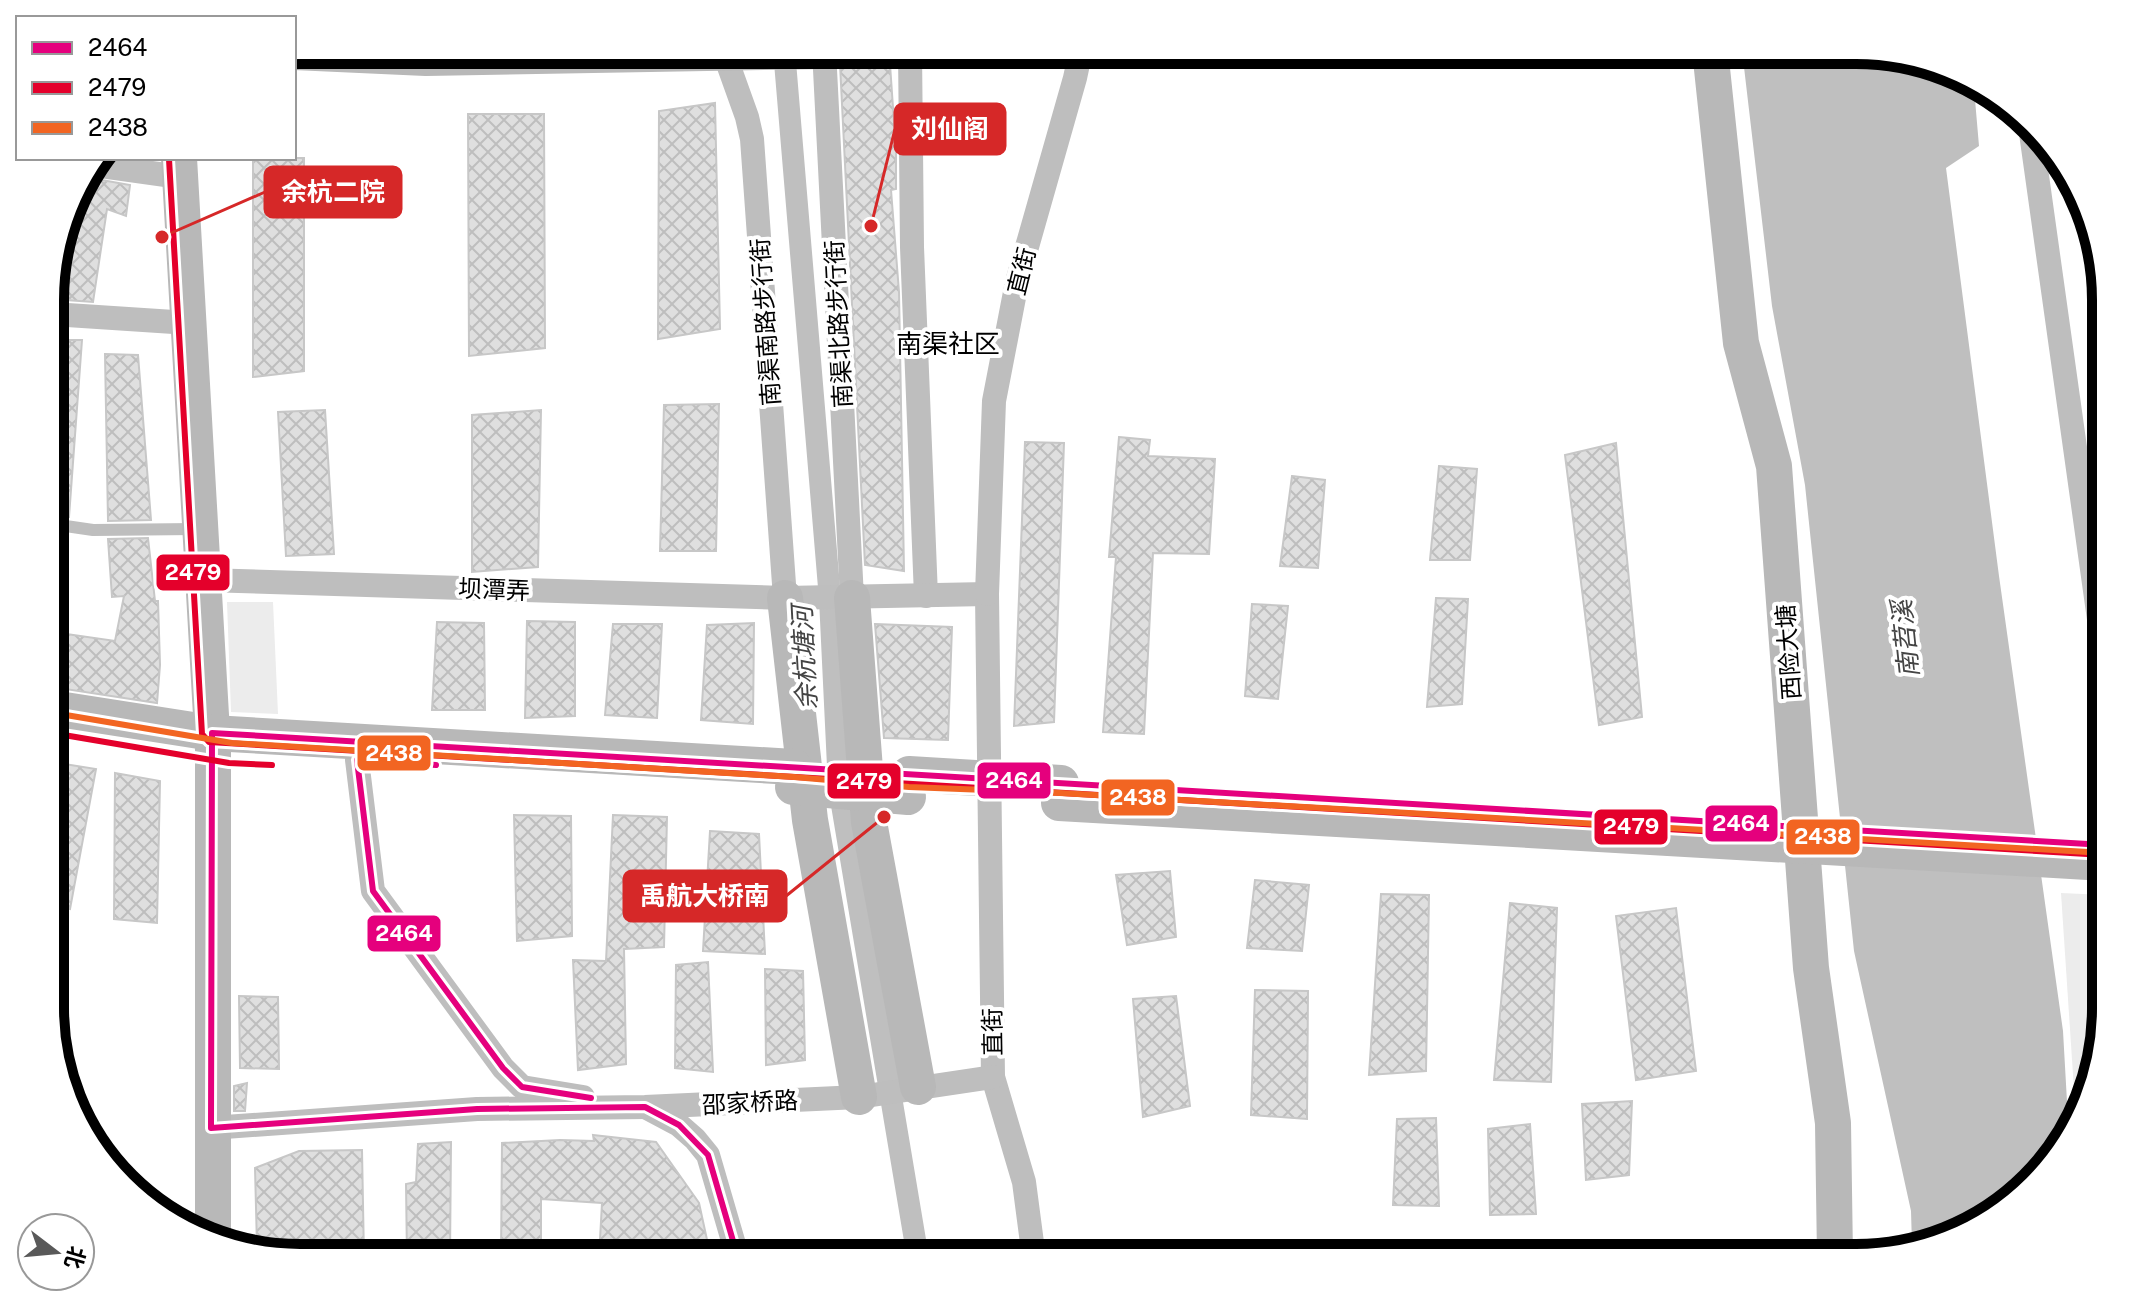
<svg xmlns="http://www.w3.org/2000/svg" width="2156" height="1308" font-family="'Public Sans','Noto Sans SC',sans-serif">
  <style>
    .green { fill: #ececec }
    .water { fill: #bfbfbf }
    .lines { fill: none; stroke-linecap: round; stroke-linejoin: round }
    .canal { stroke: #bfbfbf; stroke-width: 22 }
    .building { fill: url(#building-cross-hatch); stroke: #c7c7c7; stroke-width: 2 }
    .lane { stroke: #bebebe; stroke-width: 12 }
    .street { stroke: #bebebe; stroke-width: 24 }
    .secondary { stroke: #b8b8b8; stroke-width: 36 }
    .secondary-bridge { stroke: #b8b8b8; stroke-width: 36 }
    .bus-1-casing { stroke: #fff; stroke-width: 12 }
    .bus-2-casing { stroke: #fff; stroke-width: 12 }
    .bus-3-casing { stroke: #fff; stroke-width: 12 }
    .bus-1 { stroke: #e5007d; stroke-width: 6 }
    .bus-2 { stroke: #e4002b; stroke-width: 6 }
    .bus-3 { stroke: #f26522; stroke-width: 6 }
    .labels { text-anchor: middle; dominant-baseline: central; stroke-width: 8; stroke-linejoin: round; paint-order: stroke }
    .street-label { font-size: 24px; fill: #000; stroke: #fff }
    .neighbourhood-label { font-size: 26px; fill: #000; stroke: #fff }
    .water-label { font-size: 26px; font-style: italic; fill: #444; stroke: #fff }
    .rim { fill: none; stroke: #000; stroke-width: 10 }
    .leader { fill: none; stroke: #d62828; stroke-width: 3 }
    .callout-dot { fill: #d62828; stroke: #fff; stroke-width: 3 }
    .callout { fill: #d62828; stroke: #d62828; stroke-width: 3 }
    .callout-label { font-size: 26px; text-anchor: middle; font-weight: bold; fill: #fff }
    .line-badge { stroke: #fff; stroke-width: 3 }
    .badge-label { font-size: 22px; text-anchor: middle; font-weight: bold; fill: #fff }
  </style>
  <defs>
    <pattern id="building-cross-hatch" width="8" height="8" patternUnits="userSpaceOnUse" patternTransform="scale(2)"><rect width="8" height="8" fill="#dfdfdf"/><path d="M0 0l8 8M0 8l8-8" fill="none" stroke="#bebebe"/></pattern>
  </defs>
  <rect width="100%" height="100%" fill="#fff"/>
  <g class="green">
    <polygon points="227,602 273,602 278,714 231,712"/>
    <polygon points="2061,893 2105,895 2105,1024 2076,1120"/>
  </g>
  <polygon class="water" points="1742,50 1856,50 1963,79 1974,88 1979,146 1946,168 1999,576 2063,1031 2069,1137 1981,1224 1912,1245 1911,1211 1854,951 1805,485 1772,306"/>
  <g class="lines">
    <polyline class="canal" points="784,50 830,599 839,787 918,1258"/>
  </g>
  <g class="building">
    <polygon points="845,50 889,50 896,151 896,189 891,190 899,292 904,571 865,565 840,64"/>
    <polygon points="715,103 720,329 658,339 659,111"/>
    <polygon points="468,114 544,114 545,348 469,356"/>
    <polygon points="253,158 304,158 304,371 253,377"/>
    <polygon points="85,177 130,185 126,216 107,209 93,302 52,299 59,244 76,189"/>
    <polygon points="52,340 82,340 69,517 52,515"/>
    <polygon points="105,354 138,355 151,520 108,521"/>
    <polygon points="719,404 716,551 660,551 664,405"/>
    <polygon points="325,410 334,554 286,556 278,412"/>
    <polygon points="541,410 538,567 472,572 472,415"/>
    <polygon points="1119,437 1150,440 1148,456 1215,459 1209,554 1153,553 1144,734 1103,732 1116,557 1109,557"/>
    <polygon points="1025,442 1064,443 1054,722 1014,726"/>
    <polygon points="1616,443 1642,717 1599,725 1565,455"/>
    <polygon points="1439,466 1477,469 1470,560 1430,560"/>
    <polygon points="1292,476 1325,480 1318,568 1280,566"/>
    <polygon points="148,538 155,601 158,601 160,665 157,703 52,687 52,632 115,641 124,596 112,597 108,539"/>
    <polygon points="1436,598 1468,599 1462,704 1427,707"/>
    <polygon points="1252,604 1288,606 1278,699 1245,696"/>
    <polygon points="527,621 575,622 575,716 525,718"/>
    <polygon points="437,622 484,623 485,710 432,710"/>
    <polygon points="754,623 753,724 701,720 707,625"/>
    <polygon points="613,624 662,624 657,718 605,715"/>
    <polygon points="875,624 952,627 948,740 884,738"/>
    <polygon points="52,762 96,769 70,909 52,905"/>
    <polygon points="115,773 160,781 157,923 114,919"/>
    <polygon points="514,815 571,816 572,936 517,941"/>
    <polygon points="613,815 667,817 664,947 624,949 626,1064 578,1070 573,960 606,961"/>
    <polygon points="710,831 759,834 765,954 703,951"/>
    <polygon points="1170,871 1176,937 1127,945 1116,875"/>
    <polygon points="1255,880 1309,885 1302,951 1247,948"/>
    <polygon points="1381,894 1429,895 1426,1071 1369,1075"/>
    <polygon points="1510,903 1557,908 1551,1082 1494,1080"/>
    <polygon points="1676,908 1696,1071 1636,1080 1616,916"/>
    <polygon points="708,962 713,1072 675,1068 676,965"/>
    <polygon points="765,969 803,971 805,1060 766,1065"/>
    <polygon points="1255,990 1308,991 1307,1119 1251,1115"/>
    <polygon points="239,996 278,997 279,1069 240,1068"/>
    <polygon points="1176,996 1190,1106 1143,1117 1133,999"/>
    <polygon points="247,1083 245,1111 234,1111 234,1086"/>
    <polygon points="1632,1101 1629,1175 1586,1180 1582,1104"/>
    <polygon points="1436,1118 1439,1206 1393,1205 1397,1119"/>
    <polygon points="1530,1124 1536,1214 1490,1215 1488,1129"/>
    <polygon points="593,1135 656,1142 699,1203 711,1258 599,1258 602,1203 541,1199 541,1258 501,1258 502,1143 560,1140 594,1141"/>
    <polygon points="451,1142 450,1258 407,1258 406,1184 416,1182 418,1144"/>
    <polygon points="362,1150 364,1258 300,1258 257,1247 255,1168 299,1151"/>
  </g>
  <g class="lines">
    <polyline class="lane" points="52,524 93,530 196,529"/>
    <g class="street">
      <polyline points="723,50 747,117 752,139 785,598"/>
      <polyline points="824,50 852,598"/>
      <polyline points="910,50 912,247 926,596"/>
      <polyline points="2031,133 2105,662"/>
      <polyline points="94,165 180,177"/>
      <polyline points="52,314 189,323"/>
      <polyline points="204,580 785,598 987,594 993,1077 1024,1182 1034,1258"/>
      <polyline points="987,594 994,401 1017,282 1075,78 1081,50"/>
      <polyline points="357,760 373,891 503,1068 522,1087 583,1097"/>
      <polyline points="647,1108 679,1125 695,1139 708,1155 738,1258"/>
      <polyline points="211,1128 477,1109 645,1107 859,1097 993,1077"/>
    </g>
    <g class="secondary">
      <polyline points="1710,50 1741,343 1774,466 1811,968 1833,1123 1835,1257"/>
      <polyline points="294,52 426,58 824,51"/>
      <polyline points="179,158 213,750 213,1235"/>
      <polyline points="785,598 810,820 859,1097"/>
      <polyline points="852,598 869,822 918,1087"/>
      <polyline points="52,708 212,733 794,767"/>
      <polyline points="909,774 1061,783"/>
    </g>
    <g class="secondary-bridge">
      <polyline points="793,787 908,797"/>
      <polyline points="1059,803 2105,863"/>
    </g>
    <defs>
      <g id="bus-1">
        <polyline points="436,765 357,760 373,891 503,1068 522,1087 591,1098"/>
        <polyline points="738,1258 708,1155 679,1125 645,1107 477,1109 211,1128 212,733 2105,845"/>
      </g>
      <g id="bus-2">
        <polyline points="169,159 202,734 209,742 2104,855"/>
        <polyline points="52,733 229,763 272,765"/>
      </g>
      <polyline id="bus-3" points="54,713 232,743 794,777 909,787 1060,793 2105,853"/>
    </defs>
    <use href="#bus-1" class="bus-1-casing"/>
    <use href="#bus-2" class="bus-2-casing"/>
    <use href="#bus-3" class="bus-3-casing"/>
    <use href="#bus-1" class="bus-1"/>
    <use href="#bus-2" class="bus-2"/>
    <use href="#bus-3" class="bus-3"/>
  </g>
  <g class="labels">
    <g class="street-label">
      <text transform="translate(1021 271) rotate(-76)">直街</text>
      <text transform="translate(765 322) rotate(-94)">南渠南路步行街</text>
      <text transform="translate(838 324) rotate(-93)">南渠北路步行街</text>
      <text transform="translate(494 589) rotate(2)">坝潭弄</text>
      <text transform="translate(1788 652) rotate(-94)">西险大塘</text>
      <text transform="translate(992 1032) rotate(-91)">直街</text>
      <text transform="translate(750 1102) rotate(-3)">邵家桥路</text>
    </g>
    <g class="neighbourhood-label">
      <text x="948" y="343">南渠社区</text>
    </g>
    <g class="water-label">
      <text transform="translate(1905 639) rotate(-96)">南苕溪</text>
      <text transform="translate(804 658) rotate(-93)">余杭塘河</text>
    </g>
  </g>
  <path d="M0 0H2156V1308H0ZM300 64H1856A236 236 0 0 1 2092 300V1008A236 236 0 0 1 1856 1244H300A236 236 0 0 1 64 1008V300A236 236 0 0 1 300 64Z" fill="#fff" fill-rule="evenodd"/>
  <path class="rim" d="M300 64H1856A236 236 0 0 1 2092 300V1008A236 236 0 0 1 1856 1244H300A236 236 0 0 1 64 1008V300A236 236 0 0 1 300 64Z"/>
  <path class="leader" d="M871 226L895 129M162 237L265 192M884 817L786 896"/>
  <g class="callout-dot">
    <circle cx="871" cy="226" r="8"/>
    <circle cx="162" cy="237" r="8"/>
    <circle cx="884" cy="817" r="8"/>
  </g>
  <g class="callout">
    <rect x="895" y="104" width="110" height="50" rx="8"/>
    <rect x="265" y="167" width="136" height="50" rx="8"/>
    <rect x="624" y="871" width="162" height="50" rx="8"/>
  </g>
  <g class="callout-label">
    <text x="950" y="138">刘仙阁</text>
    <text x="333" y="201">余杭二院</text>
    <text x="705" y="905">禹航大桥南</text>
  </g>
  <g class="line-badge">
    <rect x="155" y="553" width="76" height="39" rx="8" fill="#e4002b"/>
    <rect x="356" y="734" width="76" height="38" rx="8" fill="#f26522"/>
    <rect x="976" y="761" width="76" height="39" rx="8" fill="#e5007d"/>
    <rect x="826" y="762" width="76" height="38" rx="8" fill="#e4002b"/>
    <rect x="1100" y="778" width="76" height="39" rx="8" fill="#f26522"/>
    <rect x="1704" y="804" width="75" height="39" rx="8" fill="#e5007d"/>
    <rect x="1593" y="808" width="76" height="38" rx="8" fill="#e4002b"/>
    <rect x="1785" y="818" width="76" height="38" rx="8" fill="#f26522"/>
    <rect x="366" y="914" width="76" height="39" rx="8" fill="#e5007d"/>
  </g>
  <g class="badge-label">
    <text x="193" y="580">2479</text>
    <text x="394" y="761">2438</text>
    <text x="1014" y="788">2464</text>
    <text x="864" y="789">2479</text>
    <text x="1138" y="805">2438</text>
    <text x="1741" y="831">2464</text>
    <text x="1631" y="834">2479</text>
    <text x="1823" y="844">2438</text>
    <text x="404" y="941">2464</text>
  </g>
  <rect x="16" y="16" width="280" height="144" fill="#ffffff" stroke="#999999" stroke-width="2"/>
  <rect x="32" y="42" width="40" height="12" fill="#e5007d" stroke="#999999" stroke-width="2"/>
  <text x="88" y="56" font-size="24" fill="#000000">2464</text>
  <rect x="32" y="82" width="40" height="12" fill="#e4002b" stroke="#999999" stroke-width="2"/>
  <text x="88" y="96" font-size="24" fill="#000000">2479</text>
  <rect x="32" y="122" width="40" height="12" fill="#f26522" stroke="#999999" stroke-width="2"/>
  <text x="88" y="136" font-size="24" fill="#000000">2438</text>
  <g transform="translate(56 1252) rotate(106)"><circle r="38" fill="#ffffff" stroke="#999999" stroke-width="2"/>
  <path d="M0-6L14 30L0 20L-14 30Z" fill="#595959"/>
  <text y="-12" font-size="22" font-weight="bold" text-anchor="middle" fill="#000000">北</text>
  </g>
</svg>
